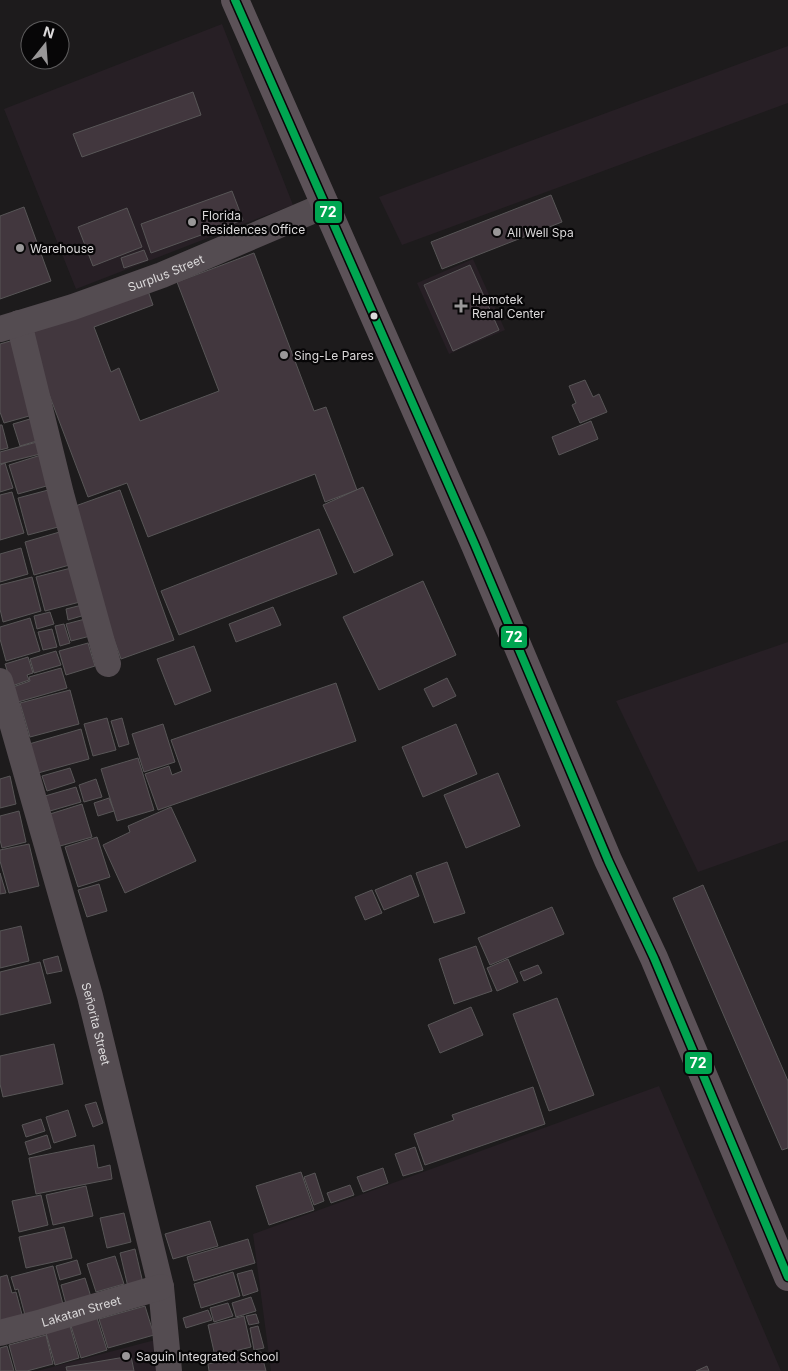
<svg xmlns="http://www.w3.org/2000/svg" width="788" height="1371" font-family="Inter,sans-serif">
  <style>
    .built { fill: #271f25 }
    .building { fill: #42373e; stroke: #585657 }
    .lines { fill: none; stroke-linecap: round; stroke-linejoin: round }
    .minor { stroke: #544c51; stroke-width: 26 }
    .highway { stroke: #5c5258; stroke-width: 28 }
    .bus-1-casing { stroke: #070607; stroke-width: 11 }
    .bus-1 { stroke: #00a651; stroke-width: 8 }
    .poi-dot { fill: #999798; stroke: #070607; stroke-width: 2 }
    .bus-dot { fill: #dcdadb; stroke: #070607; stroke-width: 2 }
    .labels { text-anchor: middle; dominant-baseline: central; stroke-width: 4.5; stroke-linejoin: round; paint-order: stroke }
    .poi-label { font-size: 12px; fill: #dcdadb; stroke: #070607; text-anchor: start }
    .street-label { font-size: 12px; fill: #dcdadb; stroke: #070607 }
    .line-badge { stroke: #070607; stroke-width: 2 }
    .badge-label { font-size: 14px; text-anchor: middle; font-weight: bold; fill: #fff }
  </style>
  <rect width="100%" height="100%" fill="#1d1b1c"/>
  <g class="built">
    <polygon points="222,24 293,205 76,289 4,109"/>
    <polygon points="788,46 788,103 402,245 379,197"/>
    <polygon points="473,259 505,330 449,354 417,283"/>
    <polygon points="788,642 788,840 698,872 616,701"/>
    <polygon points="659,1086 781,1371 271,1371 253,1234"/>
    <polygon points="155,1340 157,1371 37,1371"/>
  </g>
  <g class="building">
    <polygon points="193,92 201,115 82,157 73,134"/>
    <polygon points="232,191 243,220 151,253 141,224"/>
    <polygon points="551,195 562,222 442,269 431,242"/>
    <polygon points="24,207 51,281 0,299 0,216"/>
    <polygon points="127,208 142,247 93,266 78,227"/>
    <polygon points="144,250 148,260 124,268 121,258"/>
    <polygon points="254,253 314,411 326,407 357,490 325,502 315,474 148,537 127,483 88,497 25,331 146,285 153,305 94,327 111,372 119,368 140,421 219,391 177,282"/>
    <polygon points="470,265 499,330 453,351 424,285"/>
    <polygon points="17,339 40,413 4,423 0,412 0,344"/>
    <polygon points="585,380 593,397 599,394 607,412 580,423 572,405 576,403 569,386"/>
    <polygon points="40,416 47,438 20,446 13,424"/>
    <polygon points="591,421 598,439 559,455 552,437"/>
    <polygon points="0,425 2,425 8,448 0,450"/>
    <polygon points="37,442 40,454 0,464 0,452"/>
    <polygon points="41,455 50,485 18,494 9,465"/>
    <polygon points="5,463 13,488 0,492 0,465"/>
    <polygon points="363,487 393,555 354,573 323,505"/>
    <polygon points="52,489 62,526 28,535 18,498"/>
    <polygon points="120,490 174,640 121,659 67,509"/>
    <polygon points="12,492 24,533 0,540 0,495"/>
    <polygon points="319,529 337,574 179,635 161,591"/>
    <polygon points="63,531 73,564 34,575 25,542"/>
    <polygon points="21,548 28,574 0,582 0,554"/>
    <polygon points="71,568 80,602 45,611 36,577"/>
    <polygon points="32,577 41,611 3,622 0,609 0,585"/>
    <polygon points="423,581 456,655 379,690 343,617"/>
    <polygon points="82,605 85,615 68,620 66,609"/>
    <polygon points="273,607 281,625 236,642 229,624"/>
    <polygon points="50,612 54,624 37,629 34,616"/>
    <polygon points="30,618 40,651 6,661 0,639 0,627"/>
    <polygon points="89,618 94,635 71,641 66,624"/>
    <polygon points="64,624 70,643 60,646 55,626"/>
    <polygon points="52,629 57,647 43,650 38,632"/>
    <polygon points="88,643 95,666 66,675 59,651"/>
    <polygon points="194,646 211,691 175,705 157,659"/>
    <polygon points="56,651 61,665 34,673 30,659"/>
    <polygon points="28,657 33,673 27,675 29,680 12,686 5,664"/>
    <polygon points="61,668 67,688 18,702 13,687 30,681 29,677"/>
    <polygon points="447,678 456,696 433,707 424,689"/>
    <polygon points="336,683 356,741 158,810 145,774 169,766 172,775 182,771 171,740"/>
    <polygon points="70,690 79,724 30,737 20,703"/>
    <polygon points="107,718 116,750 93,756 84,724"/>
    <polygon points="122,718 129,744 119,747 111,721"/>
    <polygon points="163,724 175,762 144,772 132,734"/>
    <polygon points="456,724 477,774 423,797 402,747"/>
    <polygon points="81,729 89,759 38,773 29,744"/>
    <polygon points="138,758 154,810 117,821 101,769"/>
    <polygon points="70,768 75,782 47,791 42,776"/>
    <polygon points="498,773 520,826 466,848 444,795"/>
    <polygon points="10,776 16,804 0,808 0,779"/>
    <polygon points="96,779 102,797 84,802 79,785"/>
    <polygon points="76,787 81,802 50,811 45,796"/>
    <polygon points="109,798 114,811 98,816 94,803"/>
    <polygon points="82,804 92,837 60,846 50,814"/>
    <polygon points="171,807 196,861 125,893 103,845 130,832 128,826"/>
    <polygon points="19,811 26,842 2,848 0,840 0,816"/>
    <polygon points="97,837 110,877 78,887 65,847"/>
    <polygon points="29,844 39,886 9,893 0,861 0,850"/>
    <polygon points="447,862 465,913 434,923 416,873"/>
    <polygon points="0,873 6,893 0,894"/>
    <polygon points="411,875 419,896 384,910 375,890"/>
    <polygon points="99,884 107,911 87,917 78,890"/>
    <polygon points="703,885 788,1081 788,1148 782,1150 673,898"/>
    <polygon points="372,890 382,913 365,920 355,897"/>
    <polygon points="552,907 564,934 490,965 478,938"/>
    <polygon points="21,926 29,961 0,968 0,931"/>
    <polygon points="476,946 492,991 454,1004 439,959"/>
    <polygon points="58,956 62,971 47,974 43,960"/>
    <polygon points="508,959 518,982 497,991 487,968"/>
    <polygon points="40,962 51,1003 0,1015 0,972"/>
    <polygon points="538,965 542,973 524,981 520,972"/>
    <polygon points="557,998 594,1095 549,1111 513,1014"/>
    <polygon points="471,1007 483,1035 440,1053 428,1025"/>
    <polygon points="54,1044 63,1084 3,1097 0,1084 0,1056"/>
    <polygon points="533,1087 545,1124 425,1165 414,1134 454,1120 452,1115"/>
    <polygon points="96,1102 103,1123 93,1127 85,1105"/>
    <polygon points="68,1110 76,1136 54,1143 46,1117"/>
    <polygon points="41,1119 45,1131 26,1137 22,1125"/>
    <polygon points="47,1135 51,1148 29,1155 25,1142"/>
    <polygon points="94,1145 98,1168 110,1165 112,1179 36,1194 29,1158"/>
    <polygon points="415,1147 423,1170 403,1176 395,1154"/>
    <polygon points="383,1168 388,1183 363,1192 357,1177"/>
    <polygon points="301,1172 314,1210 269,1225 256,1186"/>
    <polygon points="315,1173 324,1201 314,1205 304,1177"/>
    <polygon points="350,1185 354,1195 331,1203 327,1193"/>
    <polygon points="86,1186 93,1216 53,1225 46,1195"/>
    <polygon points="41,1195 48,1225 19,1232 12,1201"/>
    <polygon points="124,1213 131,1242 107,1248 100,1218"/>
    <polygon points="210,1221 218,1246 173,1259 165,1234"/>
    <polygon points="64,1227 72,1258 26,1268 19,1237"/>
    <polygon points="248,1239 255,1263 194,1281 187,1257"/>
    <polygon points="135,1249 143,1283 128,1287 120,1253"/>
    <polygon points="115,1256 124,1284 96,1292 87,1264"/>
    <polygon points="77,1260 81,1274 60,1280 56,1266"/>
    <polygon points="53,1266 64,1308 26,1319 18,1289 15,1290 11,1277"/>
    <polygon points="252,1270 258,1291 243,1296 237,1274"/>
    <polygon points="233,1272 240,1296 201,1308 194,1284"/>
    <polygon points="7,1275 12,1293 16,1292 23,1318 0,1324 0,1277"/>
    <polygon points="85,1278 91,1297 66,1304 61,1285"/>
    <polygon points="251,1297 256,1311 236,1317 232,1303"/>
    <polygon points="228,1303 233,1316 214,1322 210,1308"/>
    <polygon points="145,1306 154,1335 108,1348 99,1319"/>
    <polygon points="208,1310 212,1320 186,1328 183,1318"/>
    <polygon points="256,1314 259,1323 249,1325 246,1316"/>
    <polygon points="244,1316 251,1347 215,1356 208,1325"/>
    <polygon points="97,1318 107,1350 81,1358 71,1326"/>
    <polygon points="70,1326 79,1358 55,1365 46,1333"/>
    <polygon points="258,1326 264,1348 254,1350 250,1328"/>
    <polygon points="46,1335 53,1364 27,1371 16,1371 9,1345"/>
    <polygon points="7,1346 14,1371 0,1371 0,1348"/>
    <polygon points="261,1352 266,1371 209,1371 208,1364"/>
    <polygon points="131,1356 134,1371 67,1371 66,1367"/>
    <polygon points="707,1366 709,1371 696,1371"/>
  </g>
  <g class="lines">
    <g class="minor">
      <polyline points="19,323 61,494 108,664"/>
      <path id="s1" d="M 0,329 L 73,307 L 162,275 L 326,205"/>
      <path id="s2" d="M 0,681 L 90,996 L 161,1287 L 169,1371"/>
      <path id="s3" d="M 0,1333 L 42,1322 L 161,1287"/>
    </g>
    <polyline class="highway" points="235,0 475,545 608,860 654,958 788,1277"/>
    <defs>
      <polyline id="bus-1" points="235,0 475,545 608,860 654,958 788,1277"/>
    </defs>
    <use href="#bus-1" class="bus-1-casing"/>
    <use href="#bus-1" class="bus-1"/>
  </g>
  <g class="poi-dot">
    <circle cx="192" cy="222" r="5"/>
    <circle cx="497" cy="232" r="5"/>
    <circle cx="20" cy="248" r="5"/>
    <path d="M458.5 298.5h5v5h5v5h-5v5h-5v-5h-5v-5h5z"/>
    <circle cx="284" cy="355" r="5"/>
    <circle cx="126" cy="1356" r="5"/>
  </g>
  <circle class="bus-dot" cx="374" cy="316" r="4.5"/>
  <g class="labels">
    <g class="poi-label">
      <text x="202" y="215">Florida<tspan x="202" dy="14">Residences Office</tspan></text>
      <text x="507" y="232">All Well Spa</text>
      <text x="30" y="248">Warehouse</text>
      <text x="472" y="299">Hemotek<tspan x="472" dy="14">Renal Center</tspan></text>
      <text x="294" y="355">Sing-Le Pares</text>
      <text x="136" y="1356">Saguin Integrated School</text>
    </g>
    <g class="street-label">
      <text stroke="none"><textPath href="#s1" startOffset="175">Surplus Street</textPath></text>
      <text stroke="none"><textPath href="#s2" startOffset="356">Señorita Street</textPath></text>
      <text stroke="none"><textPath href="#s3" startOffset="84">Lakatan Street</textPath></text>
    </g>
  </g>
  <g class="line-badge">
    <rect x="314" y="200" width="29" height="24" rx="5" fill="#00a651"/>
    <rect x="500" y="625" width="28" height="24" rx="5" fill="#00a651"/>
    <rect x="684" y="1051" width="29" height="24" rx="5" fill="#00a651"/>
  </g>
  <g class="badge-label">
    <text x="328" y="217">72</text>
    <text x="514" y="642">72</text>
    <text x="698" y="1068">72</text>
  </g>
  <g transform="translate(45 45) rotate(17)"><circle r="24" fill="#070607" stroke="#5c5b5c"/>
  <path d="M0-4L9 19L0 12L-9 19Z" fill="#999798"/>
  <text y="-8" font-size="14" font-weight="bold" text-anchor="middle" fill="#dcdadb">N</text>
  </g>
</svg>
